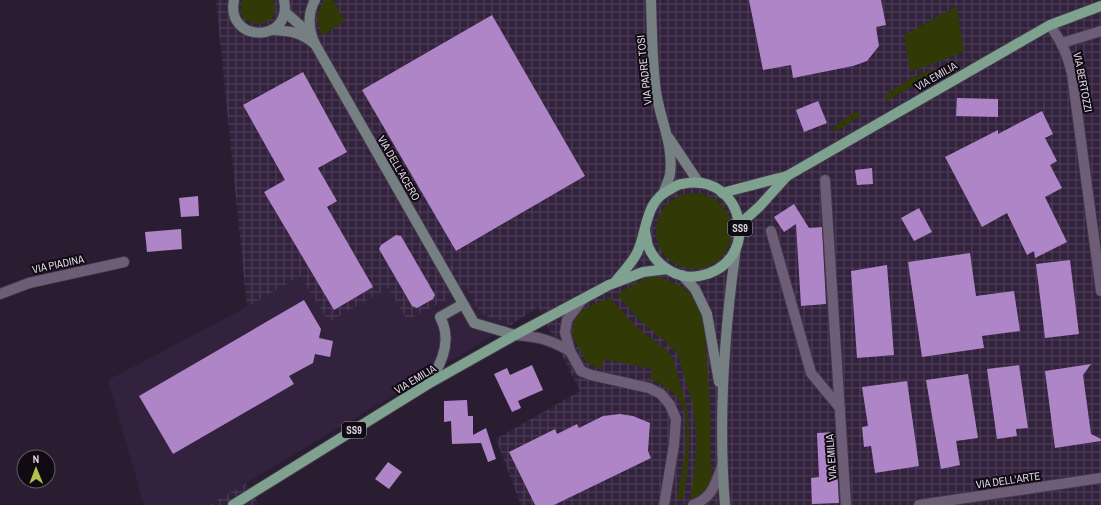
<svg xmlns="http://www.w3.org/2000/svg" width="1101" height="505" font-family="'Archivo Narrow',sans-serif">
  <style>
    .built { fill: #33223d }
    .industrial { fill: url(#industrial-grid) }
    .green { fill: #313a06 }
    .building { fill: #ae85c6 }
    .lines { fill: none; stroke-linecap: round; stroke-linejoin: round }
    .street-casing { stroke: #433849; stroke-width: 12 }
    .secondary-casing { stroke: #433849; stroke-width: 12 }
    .primary-casing { stroke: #433849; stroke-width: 12 }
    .street { stroke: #6d5d76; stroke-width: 10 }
    .secondary { stroke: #768083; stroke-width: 10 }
    .primary { stroke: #7ea28f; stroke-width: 10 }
    .labels { text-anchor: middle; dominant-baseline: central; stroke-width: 4; stroke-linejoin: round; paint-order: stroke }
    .shield { fill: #100a13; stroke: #a097a4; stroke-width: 1 }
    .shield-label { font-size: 10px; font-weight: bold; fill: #ddd4e2 }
    .street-label { font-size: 11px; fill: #ddd4e2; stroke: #100a13 }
  </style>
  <defs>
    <pattern id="industrial-grid" width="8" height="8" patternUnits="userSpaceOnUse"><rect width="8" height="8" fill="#33223d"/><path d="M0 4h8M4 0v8" fill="none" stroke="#504159"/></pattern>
  </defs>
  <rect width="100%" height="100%" fill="#2a1d32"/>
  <polygon class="built" points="301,275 389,288 407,320 467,289 480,313 511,325 209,505 144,505 108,380 247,307"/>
  <g class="industrial">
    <polygon points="216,0 1101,0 1101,505 521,505 496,439 580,391 538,307 511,325 480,313 467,289 407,320 388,288 329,322 300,276 247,307"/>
    <polygon points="246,483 259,505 209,505"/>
  </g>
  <g class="green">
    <path d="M 243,0 L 273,0 C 286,32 229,31 243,0 Z"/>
    <path d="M 325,0 L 333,0 L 345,21 L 323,35 C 315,22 316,13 325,0 Z"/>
    <polygon points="957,6 964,52 910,72 904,35"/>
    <polygon points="960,60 886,101 884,95 913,77"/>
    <polygon points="859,110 860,117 833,133 835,125"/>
    <circle cx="694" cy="231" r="38"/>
    <polygon points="648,277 660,277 683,287 693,296 700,307 704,321 711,421 710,436 712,487 694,501 690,501 695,464 697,436 692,402 678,355 666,342 638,319 617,294"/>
    <path d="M 610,297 C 620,310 632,323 645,334 C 655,342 667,348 673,359 C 678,376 683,393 687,410 C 692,440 688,471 683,500 L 677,499 C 681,474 694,424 680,401 C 673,390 661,384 650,379 L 652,369 L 604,359 L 601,370 L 587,363 L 572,335 L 575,318 L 583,310 Z"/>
  </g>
  <g class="building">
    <polygon points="749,0 881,0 886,25 876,27 879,46 867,61 853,66 793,78 791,65 763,70"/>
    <polygon points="492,15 585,176 456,251 362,90"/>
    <polygon points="303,72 347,152 318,168 337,201 327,207 373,287 334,310 264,192 285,180 243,105"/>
    <polygon points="957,98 998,99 998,117 956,116"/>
    <polygon points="818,101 827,123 804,132 796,110"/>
    <polygon points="1042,111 1053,134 1045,138 1057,161 1050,165 1062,188 1045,197 1067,242 1035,258 1034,251 1027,255 1007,213 982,227 945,157 998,130 998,134"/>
    <polygon points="872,168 873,184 857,185 855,170"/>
    <polygon points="198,196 199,216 181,217 179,198"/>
    <polygon points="794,204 809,228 822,227 826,304 801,306 796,224 784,232 774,217"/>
    <polygon points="919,208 932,232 914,241 901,218"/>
    <polygon points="181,229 182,249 147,252 145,232"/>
    <polygon points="396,235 401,236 435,295 433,299 417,308 412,306 379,249 381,245"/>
    <polygon points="970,253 976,296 1014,291 1020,331 982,336 984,348 922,357 908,262"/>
    <polygon points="1070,260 1079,334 1045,338 1036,264"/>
    <polygon points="887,265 894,355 857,358 851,271"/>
    <polygon points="304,300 321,329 319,338 333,341 330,357 315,354 313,363 289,376 294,384 173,454 139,396"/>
    <polygon points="1091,364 1083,375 1091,434 1101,439 1101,441 1055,448 1045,371"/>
    <polygon points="532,365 543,390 518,401 521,408 512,412 494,374 507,368 510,375"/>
    <polygon points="1019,365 1028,428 1016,429 1017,436 997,439 987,369"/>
    <polygon points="968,374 978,438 956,441 960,465 941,469 926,380"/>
    <polygon points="907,381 919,466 875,473 871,446 864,447 862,427 868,426 862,387"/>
    <polygon points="467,400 468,416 473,416 473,435 486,428 496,459 488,462 481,443 452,444 451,421 444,422 444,401"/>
    <polygon points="620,414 633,416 650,423 648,451 651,458 554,505 535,505 509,452 555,429 557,434 577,424 579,428 603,416"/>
    <polygon points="835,432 839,503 812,504 811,478 819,477 817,433"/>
    <polygon points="388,462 402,472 389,489 375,479"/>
  </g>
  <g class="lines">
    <defs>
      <g id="street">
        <path d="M 1050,25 C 1062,43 1067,53 1072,74 L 1101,291"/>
        <polyline points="1062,43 1101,31"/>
        <polyline points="825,180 846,505"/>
        <polyline points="771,231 811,373 840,408"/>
        <polyline points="0,294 29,283 124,262"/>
        <polyline points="582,300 567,320 565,332 570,351 581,371 591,375 649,388 661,394 670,405 676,419 674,445 664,505"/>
        <path d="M 515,335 C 540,337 548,339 570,351"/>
        <path d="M 693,505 C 712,498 715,485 722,466"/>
        <polyline points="919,505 1101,478"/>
      </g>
      <g id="secondary">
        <path d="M 234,0 C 225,43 293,44 284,0"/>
        <path d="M 315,0 C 307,15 308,29 315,44 L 473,321 L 474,323 L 515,335"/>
        <path d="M 651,0 C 652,31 652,62 656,92 C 660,119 674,146 670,174 C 669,180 666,186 664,191"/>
        <polyline points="285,12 310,34"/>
        <path d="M 272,30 C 291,31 300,32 315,44"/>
        <polyline points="669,138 699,183"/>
        <polyline points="682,275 695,289 707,314 719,382"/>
        <path d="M 428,384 C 442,364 453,340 440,317 L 463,304"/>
        <path d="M 725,505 C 718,419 724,333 736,248"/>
      </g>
      <g id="primary">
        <polyline points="722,193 787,176 1050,25 1101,6"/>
        <polyline points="740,224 760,206 787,176"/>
        <path d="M 615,282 C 622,273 632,263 637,253 C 648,230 644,201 671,189 C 674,187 678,184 682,184 C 745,170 764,264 699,276 C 678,280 656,266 648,246 C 647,242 646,236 645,231"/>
        <polyline points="233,505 428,384 515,335 609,285 643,272 667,269"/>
      </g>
    </defs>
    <use href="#street" class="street-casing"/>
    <use href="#secondary" class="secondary-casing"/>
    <use href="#primary" class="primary-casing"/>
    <use href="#street" class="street"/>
    <use href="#secondary" class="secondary"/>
    <use href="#primary" class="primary"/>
  </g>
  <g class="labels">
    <g class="shield">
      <rect x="728" y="220" width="24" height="16" rx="3"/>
      <rect x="342" y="422" width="24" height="16" rx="3"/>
    </g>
    <g class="shield-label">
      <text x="740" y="228">SS9</text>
      <text x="354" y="430">SS9</text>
    </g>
    <g class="street-label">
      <text transform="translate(644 70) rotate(-96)">VIA PADRE TOSI</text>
      <text transform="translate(936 76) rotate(-30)">VIA EMILIA</text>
      <text transform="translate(1083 82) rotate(79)">VIA BERTOZZI</text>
      <text transform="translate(399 168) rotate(60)">VIA DELL'ACERO</text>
      <text transform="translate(58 264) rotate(-12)">VIA PIADINA</text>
      <text transform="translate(415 379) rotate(-31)">VIA EMILIA</text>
      <text transform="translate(831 457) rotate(-94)">VIA EMILIA</text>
      <text transform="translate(1008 480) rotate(-8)">VIA DELL'ARTE</text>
    </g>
  </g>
  <g transform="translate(36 469) rotate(359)"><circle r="19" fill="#100a13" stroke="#625b66"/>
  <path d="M0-3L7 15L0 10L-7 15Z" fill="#b5c249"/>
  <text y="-6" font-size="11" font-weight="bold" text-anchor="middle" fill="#ddd4e2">N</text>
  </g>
</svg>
